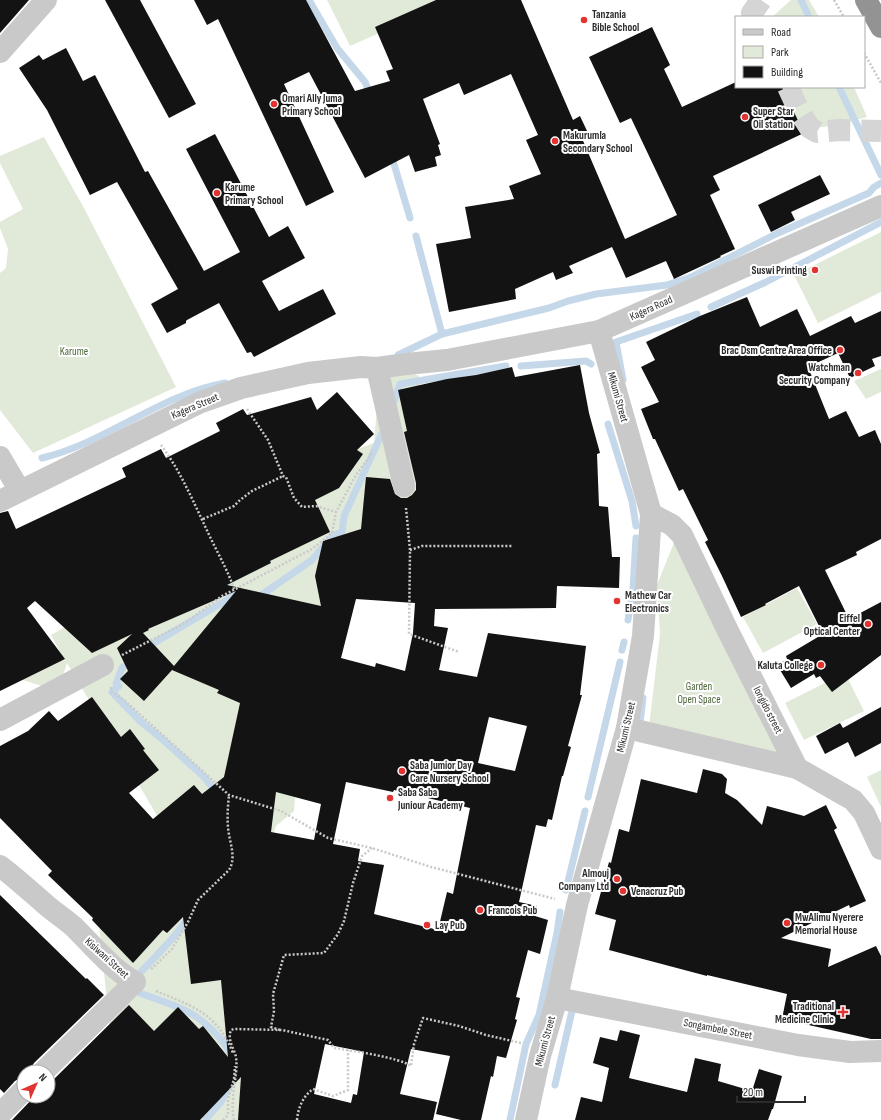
<svg xmlns="http://www.w3.org/2000/svg" width="881" height="1120" font-family="'Sofia Sans Condensed',sans-serif">
  <style>
    .green { fill: #e1ead9 }
    .lines { fill: none; stroke-linecap: round; stroke-linejoin: round }
    .stream { stroke: #c5d8ea; stroke-width: 7 }
    .building { fill: #131313; fill-rule: evenodd }
    .minor-tunnel { stroke: #d5d5d5; stroke-width: 22; stroke-dasharray: 22 11; stroke-linecap: butt }
    .path { stroke: #c9c9c9; stroke-width: 2.5; stroke-dasharray: 2 2; stroke-linecap: butt }
    .minor { stroke: #c9c9c9; stroke-width: 22 }
    .highway { stroke: #939393; stroke-width: 22 }
    .poi-dot { fill: #e13430; stroke: #fff; stroke-width: 1.5 }
    .labels { text-anchor: middle; dominant-baseline: central; stroke-width: 4; stroke-linejoin: round; paint-order: stroke }
    .poi-label { font-size: 11px; font-weight: bold; fill: #2c2c2c; stroke: #fff; text-anchor: start }
    .street-label { font-size: 11px; fill: #2c2c2c; stroke: #fff }
    .park-label { font-size: 11px; fill: #4b663b; stroke: #fff }
  </style>
  <rect width="100%" height="100%" fill="#fff"/>
  <g class="green">
    <polygon points="327,0 476,0 386,30 350,46"/>
    <polygon points="791,0 809,0 819,17 772,17"/>
    <polygon points="777,87 854,87 867,117 832,126 802,129"/>
    <polygon points="44,137 84,208 176,387 33,453 0,410 0,273 6,268 8,249 0,228 0,222 23,209 0,163 0,156"/>
    <polygon points="881,232 881,292 818,323 794,275"/>
    <polygon points="381,360 419,376 432,457 413,529 273,682 296,785 294,811 276,826 268,848 279,1120 171,1120 110,1030 96,897 172,841 67,663 58,691 0,673 2,642 65,661 51,635 146,581 332,458 374,443"/>
    <polygon points="881,369 881,392 866,399 854,381"/>
    <polygon points="677,535 780,758 649,727 660,634 657,585"/>
    <polygon points="797,588 817,624 763,653 743,617"/>
    <polygon points="845,673 864,711 804,740 785,703"/>
    <polygon points="881,770 881,807 867,777"/>
  </g>
  <g class="lines">
    <g class="stream">
      <polyline points="309,0 337,48 365,82 371,95"/>
      <polyline points="801,0 809,17"/>
      <polyline points="839,87 881,175"/>
      <polyline points="391,154 410,218"/>
      <polyline points="416,236 442,334"/>
      <polyline points="711,307 766,282 881,222"/>
      <polyline points="398,357 398,355 442,334 549,308 568,301 596,294 667,285 691,277 776,234 869,193 874,187 881,183"/>
      <polyline points="521,366 586,361 591,364"/>
      <polyline points="623,380 616,342 697,314"/>
      <polyline points="392,407 400,384 506,366"/>
      <polyline points="608,424 632,501 636,526"/>
      <path d="M 42,458 C 106,443 159,395 225,383"/>
      <polyline points="633,589 636,538"/>
      <polyline points="257,598 312,560 332,536 342,532 344,516 385,427"/>
      <polyline points="628,620 632,595"/>
      <polyline points="147,649 154,643 237,594 239,594"/>
      <polyline points="622,650 624,642"/>
      <polyline points="132,660 122,668 116,684 119,686 112,692 140,721 162,739 204,777 217,793"/>
      <polyline points="640,723 643,698"/>
      <polyline points="588,797 620,662"/>
      <polyline points="566,890 585,811"/>
      <polyline points="140,973 172,939 190,916"/>
      <path d="M 140,993 C 155,999 170,1003 184,1010 C 201,1017 224,1039 231,1055"/>
      <polyline points="555,1085 572,1011"/>
      <polyline points="206,1119 221,1102 230,1085"/>
      <polyline points="510,1120 526,1044 539,1015 557,933 560,912"/>
    </g>
  </g>
  <g class="building">
    <polygon points="0,0 29,0 0,33"/>
    <polygon points="105,0 140,0 196,104 169,118"/>
    <polygon points="194,0 306,0 355,91 390,81 386,71 393,69 375,27 436,0 521,0 573,120 580,116 588,133 581,136 625,239 677,215 631,118 620,123 589,57 652,27 670,65 664,69 682,107 736,82 736,87 782,87 804,133 713,176 720,190 710,195 735,249 720,256 721,257 674,279 666,261 626,278 612,247 569,266 573,273 556,280 553,272 515,289 516,299 449,312 436,244 471,238 465,207 514,199 509,186 541,174 526,140 538,135 511,74 464,95 459,83 423,99 440,144 438,145 441,155 435,157 437,166 415,172 409,155 365,178 309,72 284,84 334,192 306,206 218,19 207,25"/>
    <polygon points="66,48 83,81 95,75 145,172 148,171 204,271 240,252 186,149 215,134 269,237 288,226 305,258 262,281 279,311 323,289 336,314 254,357 251,352 247,353 219,303 187,320 186,321 186,323 167,333 151,304 178,289 117,182 90,195 47,110 19,68 39,55 43,60"/>
    <polygon points="820,175 830,194 791,212 795,220 771,232 758,205"/>
    <polygon points="747,297 760,327 797,309 810,336 851,316 855,323 881,311 881,356 872,359 875,366 850,378 838,353 808,367 829,419 846,411 859,437 875,430 881,444 881,539 856,552 857,555 825,570 849,619 881,602 881,655 832,692 820,676 816,678 814,674 791,688 777,665 787,659 786,656 823,634 799,586 765,604 766,605 741,617 722,576 705,542 708,540 683,489 679,491 655,439 653,439 641,409 659,402 641,367 655,360 646,342 700,316"/>
    <path d="M 580,365 L 589,413 L 600,453 L 597,454 L 599,506 L 608,507 L 612,557 L 620,557 L 619,588 L 557,586 L 556,608 L 435,609 L 434,626 L 448,628 L 439,670 L 477,677 L 488,633 L 586,646 L 580,695 L 582,695 L 568,746 L 571,747 L 563,776 L 562,776 L 552,820 L 548,819 L 546,827 L 536,825 L 519,902 L 537,906 L 535,916 L 548,920 L 540,954 L 528,950 L 516,997 L 520,998 L 515,1019 L 517,1020 L 506,1058 L 497,1056 L 493,1077 L 491,1076 L 481,1120 L 461,1120 L 436,1114 L 450,1056 L 411,1049 L 400,1094 L 437,1102 L 433,1120 L 238,1120 L 241,1077 L 200,1120 L 12,1120 L 35,1096 L 48,1096 L 48,1083 L 52,1081 L 129,1005 L 154,1031 L 178,1007 L 199,1029 L 203,1026 L 228,1057 L 221,980 L 191,984 L 183,917 L 167,933 L 163,930 L 133,963 L 92,920 L 93,918 L 48,875 L 52,871 L 0,818 L 0,746 L 28,731 L 49,711 L 58,721 L 92,697 L 121,737 L 130,729 L 145,749 L 143,750 L 159,770 L 129,793 L 153,819 L 194,785 L 202,794 L 224,777 L 240,703 L 217,693 L 219,690 L 172,670 L 144,701 L 120,679 L 128,671 L 117,648 L 132,634 L 92,653 L 35,601 L 27,608 L 65,659 L 0,691 L 0,513 L 8,511 L 16,529 L 126,477 L 122,468 L 161,449 L 166,458 L 220,431 L 216,423 L 243,409 L 247,415 L 311,397 L 317,410 L 337,392 L 374,434 L 357,450 L 363,454 L 339,488 L 315,500 L 330,532 L 270,561 L 271,563 L 227,585 L 321,606 L 315,576 L 323,541 L 361,529 L 366,477 L 390,479 L 395,494 L 401,498 L 407,498 L 412,495 L 416,490 L 416,483 L 404,432 L 407,431 L 398,390 L 447,379 L 476,375 L 512,367 L 515,377 ZM 236,591 L 174,666 L 143,633 L 149,630 L 148,629 ZM 356,599 L 415,603 L 413,633 L 405,671 L 376,663 L 375,667 L 341,658 ZM 489,717 L 527,726 L 515,771 L 478,763 ZM 346,782 L 393,792 L 394,790 L 470,808 L 453,894 L 447,892 L 438,930 L 374,914 L 384,865 L 358,861 L 360,849 L 333,844 ZM 276,792 L 321,804 L 314,840 L 271,832 ZM 325,1044 L 364,1052 L 357,1095 L 353,1094 L 351,1103 L 314,1094 Z"/>
    <polygon points="881,707 881,743 855,757 848,742 825,754 816,736 840,723 843,728"/>
    <polygon points="703,769 722,774 727,779 725,793 737,800 762,825 767,806 804,816 826,805 837,828 834,830 866,901 850,908 849,905 781,938 831,949 828,967 876,946 881,956 881,1039 871,1039 782,1019 787,994 707,975 707,976 609,950 616,920 595,914 609,862 611,863 619,829 629,832 641,779 697,793"/>
    <polygon points="0,895 86,979 87,978 104,995 34,1063 31,1068 31,1072 24,1072 24,1078 20,1078 15,1081 4,1093 0,1089"/>
    <polygon points="620,1030 640,1035 629,1078 687,1092 695,1058 721,1064 718,1081 752,1091 759,1069 782,1076 773,1109 772,1109 768,1120 575,1120 581,1097 602,1102 609,1068 593,1063 600,1037 617,1041"/>
  </g>
  <g class="lines">
    <g class="minor-tunnel">
      <polyline points="754,17 752,13 761,0"/>
      <polyline points="788,87 799,111 810,128 817,132 839,130 881,131"/>
    </g>
    <g class="path">
      <polyline points="834,0 844,17"/>
      <polyline points="864,53 881,83"/>
      <polyline points="247,409 268,440 283,476 286,477 294,498 302,507 316,506 336,512"/>
      <path d="M 161,445 C 184,476 198,513 215,547 C 222,561 229,574 234,589"/>
      <polyline points="406,508 410,550 409,634 459,652"/>
      <polyline points="203,519 234,506 240,500 252,491 283,476"/>
      <polyline points="410,550 422,546 513,546"/>
      <polyline points="122,655 185,623 222,596 312,549 332,533 336,512 356,475 371,455 372,450"/>
      <polyline points="111,687 112,692 125,701 229,795 281,811 328,838 372,848 431,867 555,899"/>
      <path d="M 151,969 L 172,949 L 188,922 L 198,900 L 229,870 C 237,857 229,842 228,827 C 227,816 228,805 229,795"/>
      <path d="M 156,991 C 192,1006 217,1013 233,1053"/>
      <polyline points="280,1030 271,1027 274,1011 273,994 284,955 324,953 338,934 344,921 353,883 362,856 372,848"/>
      <polyline points="223,1120 228,1115 228,1099 234,1079 235,1066"/>
      <path d="M 234,1120 C 233,1114 232,1107 233,1101 C 233,1086 238,1072 236,1057 C 234,1048 227,1040 231,1030 L 234,1029 L 282,1030 L 328,1040 L 334,1048 C 349,1050 401,1058 411,1066 L 414,1044 L 423,1018 L 459,1026 L 486,1035 L 521,1043"/>
      <path d="M 297,1120 C 298,1108 303,1096 313,1089 L 333,1096 L 348,1090 L 348,1050"/>
    </g>
    <g class="minor">
      <polyline points="0,52 46,0"/>
      <polyline points="377,368 404,486"/>
      <polyline points="0,457 20,491"/>
      <polyline points="0,501 201,402 241,388 308,373 361,367 377,368 406,364 447,360 599,331 881,206"/>
      <polyline points="651,514 672,525 682,535 727,629 797,768 853,800 864,813 881,849"/>
      <polyline points="0,720 103,665"/>
      <polyline points="627,728 797,768"/>
      <path d="M 0,866 C 16,878 30,891 45,904 C 54,912 65,919 74,927 C 93,946 112,969 135,982 L 43,1072"/>
      <polyline points="557,998 798,1045 850,1052 881,1051"/>
      <polyline points="0,1114 24,1090"/>
      <polyline points="526,1120 540,1056 557,998 577,905 627,728 643,636 651,514 599,331"/>
    </g>
    <polyline class="highway" points="866,0 881,27"/>
  </g>
  <g class="poi-dot">
    <circle cx="584" cy="20" r="4"/>
    <circle cx="274" cy="104" r="4"/>
    <circle cx="745" cy="117" r="4"/>
    <circle cx="555" cy="141" r="4"/>
    <circle cx="217" cy="193" r="4"/>
    <circle cx="815" cy="270" r="4"/>
    <circle cx="840" cy="350" r="4"/>
    <circle cx="858" cy="373" r="4"/>
    <circle cx="617" cy="601" r="4"/>
    <circle cx="868" cy="624" r="4"/>
    <circle cx="821" cy="665" r="4"/>
    <circle cx="402" cy="771" r="4"/>
    <circle cx="390" cy="798" r="4"/>
    <circle cx="617" cy="879" r="4"/>
    <circle cx="623" cy="891" r="4"/>
    <circle cx="480" cy="910" r="4"/>
    <circle cx="787" cy="923" r="4"/>
    <circle cx="427" cy="925" r="4"/>
    <path d="M841 1006h4v4h4v4h-4v4h-4v-4h-4v-4h4z"/>
  </g>
  <g class="labels">
    <g class="poi-label">
      <text x="592" y="14">Tanzania<tspan x="592" dy="13">Bible School</tspan></text>
      <text x="282" y="98">Omari Ally Juma<tspan x="282" dy="13">Primary School</tspan></text>
      <text x="753" y="111">Super Star<tspan x="753" dy="13">Oil station</tspan></text>
      <text x="563" y="135">Makurumla<tspan x="563" dy="13">Secondary School</tspan></text>
      <text x="225" y="187">Karume<tspan x="225" dy="13">Primary School</tspan></text>
      <text x="807" y="270" text-anchor="end">Suswi Printing</text>
      <text x="832" y="350" text-anchor="end">Brac Dsm Centre Area Office</text>
      <text x="850" y="367" text-anchor="end">Watchman<tspan x="850" dy="13">Security Company</tspan></text>
      <text x="625" y="595">Mathew Car<tspan x="625" dy="13">Electronics</tspan></text>
      <text x="860" y="618" text-anchor="end">Eiffel<tspan x="860" dy="13">Optical Center</tspan></text>
      <text x="813" y="665" text-anchor="end">Kaluta College</text>
      <text x="410" y="765">Saba Jumior Day<tspan x="410" dy="13">Care Nursery School</tspan></text>
      <text x="398" y="792">Saba Saba<tspan x="398" dy="13">Juniour Academy</tspan></text>
      <text x="609" y="873" text-anchor="end">Almouj<tspan x="609" dy="13">Company Ltd</tspan></text>
      <text x="631" y="891">Venacruz Pub</text>
      <text x="488" y="910">Francois Pub</text>
      <text x="795" y="917">MwAlimu Nyerere<tspan x="795" dy="13">Memorial House</tspan></text>
      <text x="435" y="925">Lay Pub</text>
      <text x="834" y="1006" text-anchor="end">Traditional<tspan x="834" dy="13">Medicine Clinic</tspan></text>
    </g>
    <g class="street-label">
      <text transform="translate(651 308) rotate(-24)">Kagera Road</text>
      <text transform="translate(618 397) rotate(74)">Mikumi Street</text>
      <text transform="translate(195 406) rotate(-23)">Kagera Street</text>
      <text transform="translate(768 710) rotate(63)">longido street</text>
      <text transform="translate(626 727) rotate(-77)">Mikumi Street</text>
      <text transform="translate(107 958) rotate(42)">Kisiwani Street</text>
      <text transform="translate(718 1029) rotate(11)">Songambele Street</text>
      <text transform="translate(545 1041) rotate(-75)">Mikumi Street</text>
    </g>
    <g class="park-label">
      <text x="74" y="351">Karume</text>
      <text x="699" y="686">Garden<tspan x="699" dy="13">Open Space</tspan></text>
    </g>
  </g>
  <rect x="735" y="16" width="130" height="72" fill="#ffffff" stroke="#ababab"/>
  <rect x="743" y="29" width="20" height="6" fill="#c9c9c9" stroke="#ababab"/>
  <text x="771" y="36" font-size="12" fill="#2c2c2c">Road</text>
  <rect x="743" y="46" width="20" height="12" fill="#e1ead9" stroke="#ababab"/>
  <text x="771" y="56" font-size="12" fill="#2c2c2c">Park</text>
  <rect x="743" y="66" width="20" height="12" fill="#131313" stroke="#ababab"/>
  <text x="771" y="76" font-size="12" fill="#2c2c2c">Building</text>
  <g transform="translate(36 1084) rotate(45)"><circle r="19" fill="#ffffff" stroke="#ababab"/>
  <path d="M0-3L7 15L0 10L-7 15Z" fill="#e13430"/>
  <text y="-6" font-size="11" font-weight="bold" text-anchor="middle" fill="#2c2c2c">N</text>
  </g>
  <path d="M737 1096v6h68v-6" fill="none" stroke="#2c2c2c" stroke-width="2"/>
  <text x="743" y="1096" font-size="12" fill="#2c2c2c" stroke="#ffffff" stroke-width="3" paint-order="stroke">20 m</text>
</svg>
